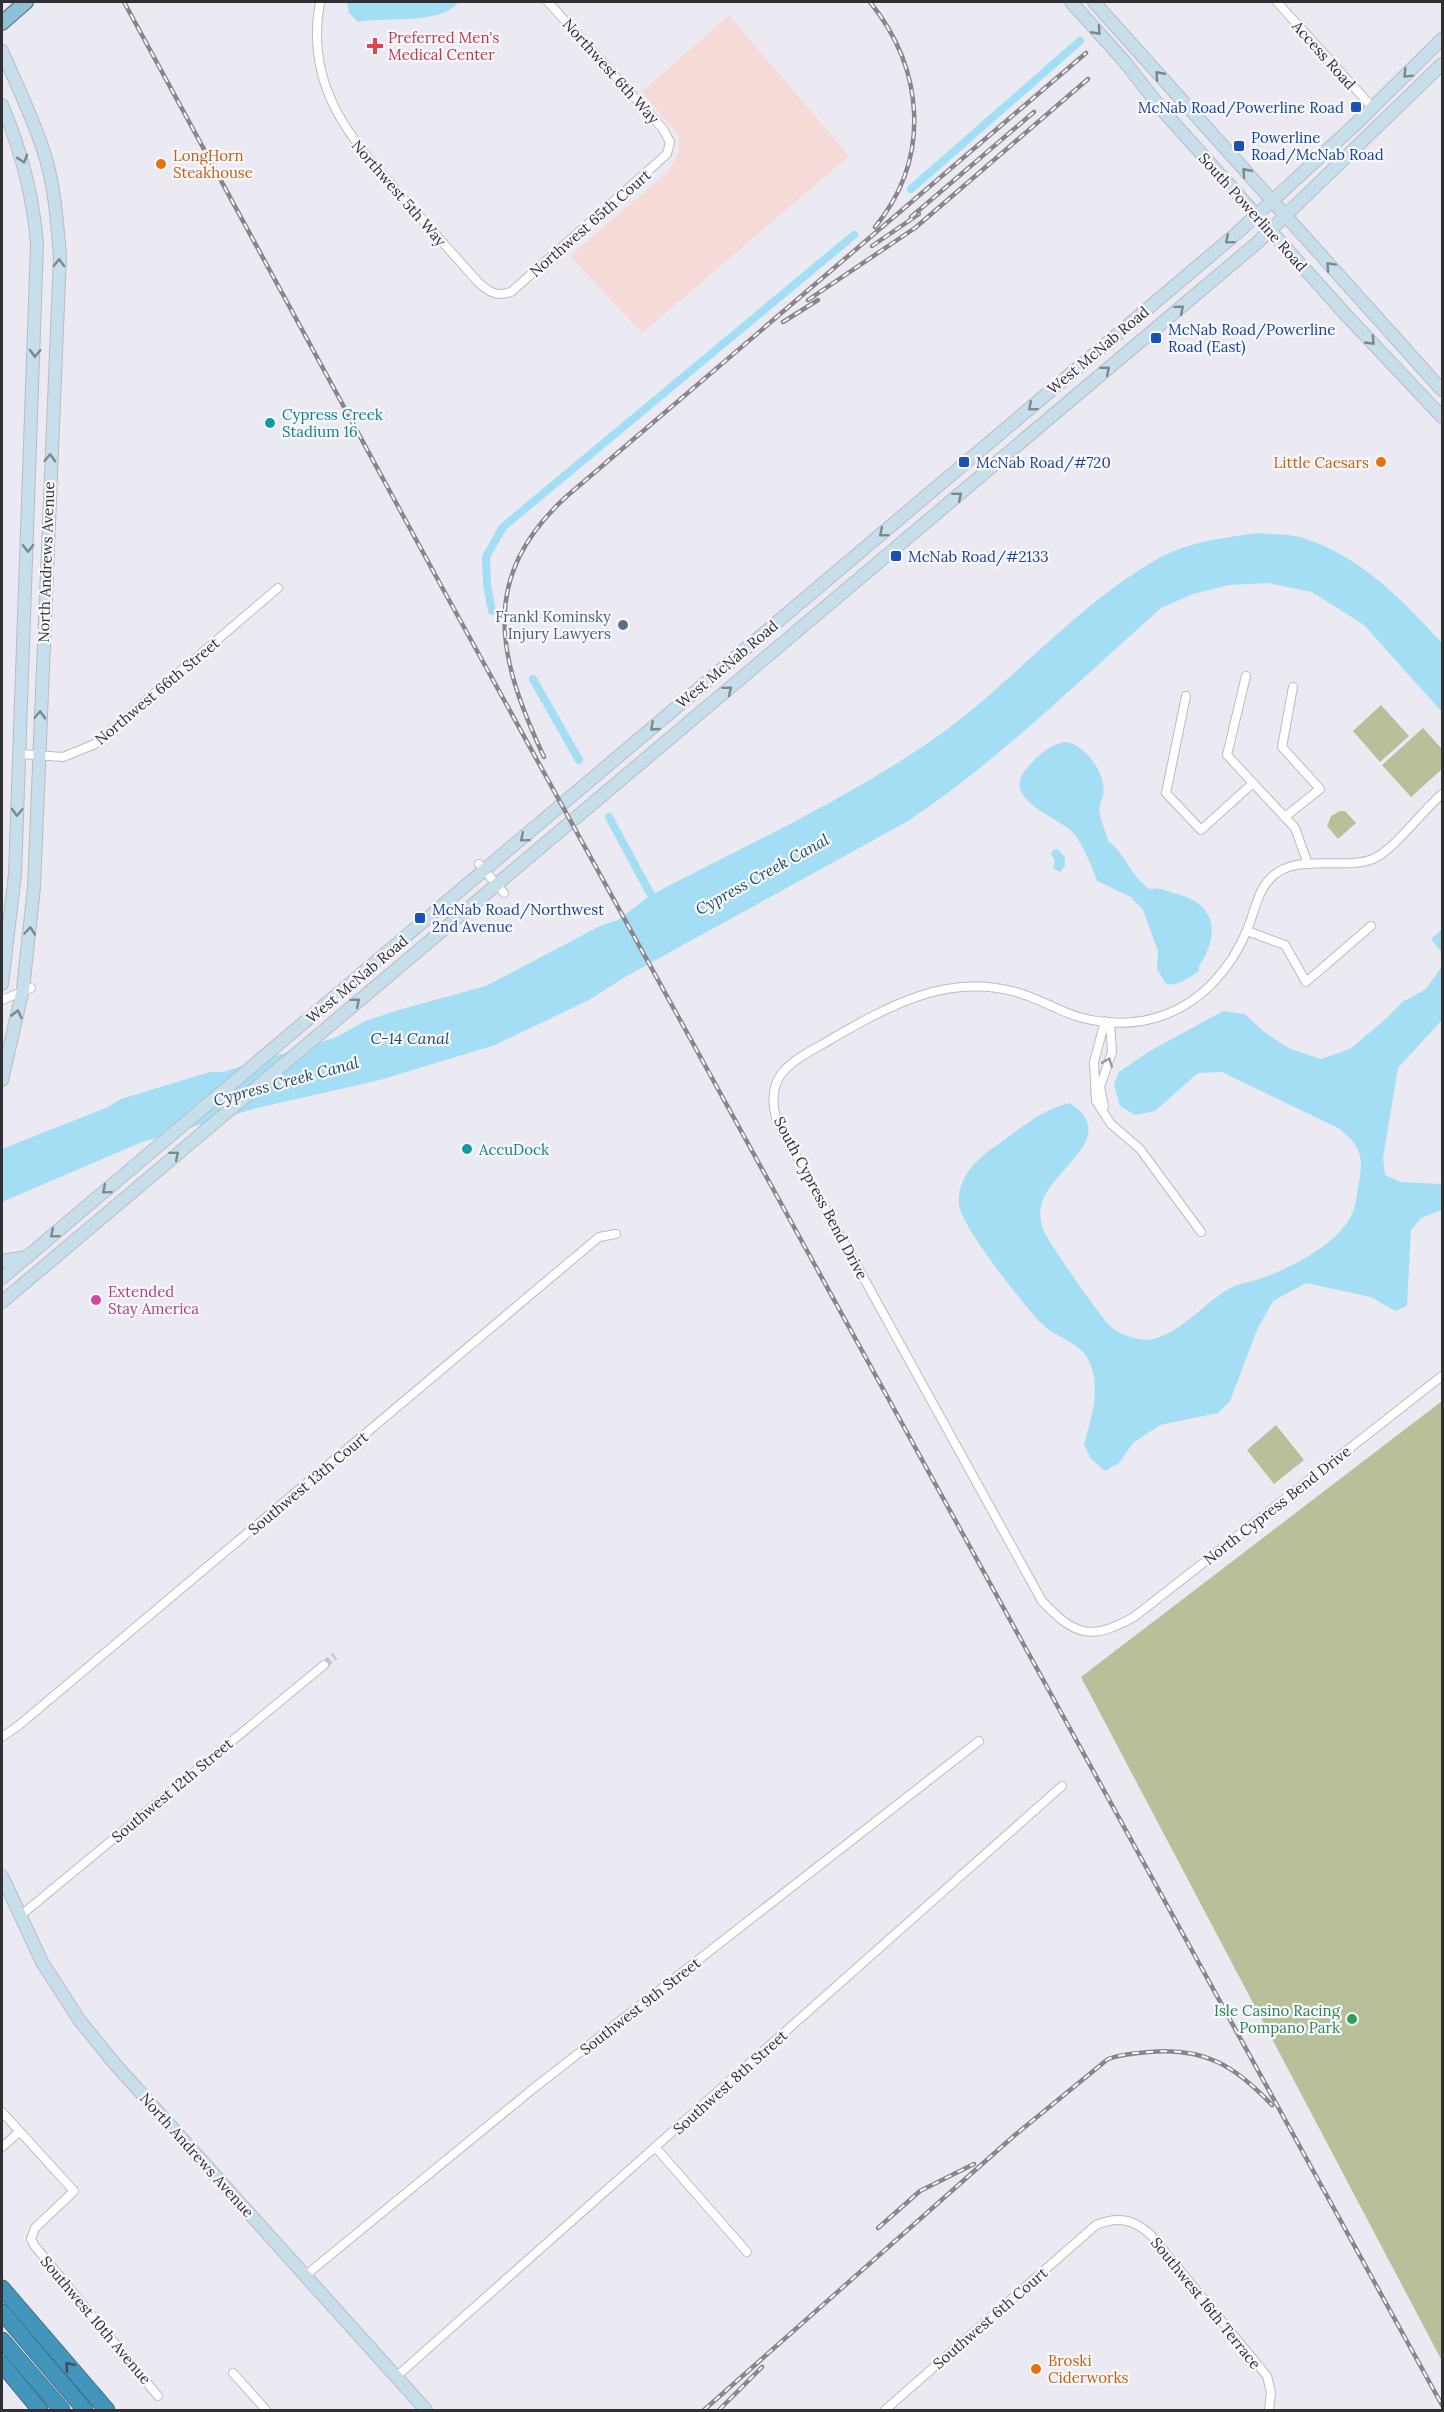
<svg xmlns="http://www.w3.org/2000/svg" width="1444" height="2412" font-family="Lora,serif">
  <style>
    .industrial { fill: #f5dad7 }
    .green { fill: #b7c098 }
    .water { fill: #a3def4 }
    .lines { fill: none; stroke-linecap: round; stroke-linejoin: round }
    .canal { stroke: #a3def4; stroke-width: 8 }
    .minor-tunnel { stroke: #c6c5cc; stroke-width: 8; stroke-dasharray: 8 4; stroke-linecap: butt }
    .minor-casing { stroke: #bbbbc2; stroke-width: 10 }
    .secondary-casing { stroke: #bbbbc2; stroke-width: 14 }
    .primary-casing { stroke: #3c728c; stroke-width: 16 }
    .motorway-casing { stroke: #3c728c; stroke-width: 17 }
    .minor { stroke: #fff; stroke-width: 8 }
    .secondary { stroke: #c7dfeb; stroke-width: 12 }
    .primary { stroke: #8ebfd7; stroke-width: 14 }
    .motorway { stroke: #4395bc; stroke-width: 15 }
    .rail-casing { stroke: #86868b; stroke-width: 4.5 }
    .rail { stroke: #f8f8fe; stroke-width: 2; stroke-dasharray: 7; stroke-linecap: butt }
    .oneway { stroke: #7c888f }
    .oneway2 { stroke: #989899 }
    .oneway3 { stroke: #364e5c }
    .health-dot { fill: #e0444e; stroke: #f8f8fe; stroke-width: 2 }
    .transit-dot { fill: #1a4fb4; stroke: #f8f8fe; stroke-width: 2 }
    .food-dot { fill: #e8710a; stroke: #f8f8fe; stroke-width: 2 }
    .culture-dot { fill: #0f9aa8; stroke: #f8f8fe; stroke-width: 2 }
    .service-dot { fill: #5c6f8a; stroke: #f8f8fe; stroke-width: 2 }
    .hotel-dot { fill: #d1479c; stroke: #f8f8fe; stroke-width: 2 }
    .leisure-dot { fill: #2e9e5b; stroke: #f8f8fe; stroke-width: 2 }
    .labels { text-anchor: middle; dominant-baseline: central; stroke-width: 4.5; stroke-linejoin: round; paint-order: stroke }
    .health-label { font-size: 15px; fill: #be3a42; stroke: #f8f8fe; text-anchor: start }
    .street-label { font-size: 15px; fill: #303033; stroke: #f8f8fe }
    .transit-label { font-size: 15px; fill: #164399; stroke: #f8f8fe; text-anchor: start }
    .food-label { font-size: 15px; fill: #c56008; stroke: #f8f8fe; text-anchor: start }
    .culture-label { font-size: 15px; fill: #0d838f; stroke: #f8f8fe; text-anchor: start }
    .service-label { font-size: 15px; fill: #4e5e75; stroke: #f8f8fe; text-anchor: end }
    .hotel-label { font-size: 15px; fill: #b23c85; stroke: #f8f8fe; text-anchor: start }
    .leisure-label { font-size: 15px; fill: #27864d; stroke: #f8f8fe; text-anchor: end }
    .water-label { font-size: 16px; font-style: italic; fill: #1e4f5f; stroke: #f8f8fe }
  </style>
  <rect width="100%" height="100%" fill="#ebeaf2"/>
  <polygon class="industrial" points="729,15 849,156 642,333 570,256 669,171 679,151 679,136 642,92"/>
  <g class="green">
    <polygon points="1381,705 1409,736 1380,762 1353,731"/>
    <polygon points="1423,728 1442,749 1442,769 1411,797 1382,765"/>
    <polygon points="1340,811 1345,811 1356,823 1338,839 1327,826 1331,816"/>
    <polygon points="1442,1401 1442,2361 1081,1677"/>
    <polygon points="1276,1425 1304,1460 1274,1484 1247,1450"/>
  </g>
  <g class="water">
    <path d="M 347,2 L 459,2 C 438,26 389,16 358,22 L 349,13 Z"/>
    <path d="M 1259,533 C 1272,534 1287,534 1300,537 C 1360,555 1401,599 1442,643 L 1442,712 L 1364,625 L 1312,592 L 1268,583 L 1229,585 L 1193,594 L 1161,608 C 1079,681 999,760 908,821 L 625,977 L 589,1000 L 495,1045 L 380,1080 L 257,1108 L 142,1142 L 2,1202 L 2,1149 L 108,1107 L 121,1099 L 210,1072 L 223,1072 L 337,1037 L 365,1021 L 402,1009 L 486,986 L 600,926 L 618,920 L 651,895 C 743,847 839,803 925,745 C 1006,691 1071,609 1154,561 C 1186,542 1223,538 1259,533 Z"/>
    <path d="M 1064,742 C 1085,742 1108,776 1103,796 C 1101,803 1098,807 1100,814 C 1101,823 1106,831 1108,841 C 1126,854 1131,877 1150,889 C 1161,887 1166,891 1177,894 C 1217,904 1220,935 1199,966 L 1199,971 C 1191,977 1176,987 1166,984 L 1157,969 L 1158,951 L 1143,910 L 1131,897 L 1097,881 C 1094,870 1082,845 1076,836 C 1061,816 998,801 1027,768 C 1037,756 1048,746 1064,742 Z"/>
    <polygon points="1058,849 1065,858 1065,866 1060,872 1053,868 1055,861 1051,854 1053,850"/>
    <polygon points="1442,929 1442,953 1431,939"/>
    <path d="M 1442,966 L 1442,1020 L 1398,1068 L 1383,1158 L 1385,1175 L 1401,1182 L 1442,1184 L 1442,1210 L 1421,1218 L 1411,1230 L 1407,1306 L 1395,1311 L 1371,1297 L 1306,1283 L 1273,1301 L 1257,1330 L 1230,1401 L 1218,1413 L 1160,1425 L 1133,1443 L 1119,1463 L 1105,1471 L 1091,1459 L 1084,1444 C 1092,1416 1103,1383 1086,1356 C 1077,1342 1054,1336 1042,1324 C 1024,1305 962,1228 959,1205 C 956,1179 977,1158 996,1146 C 1020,1129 1042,1109 1070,1103 C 1122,1138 1049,1169 1041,1206 C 1039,1211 1041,1224 1043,1229 C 1046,1239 1102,1319 1110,1326 C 1121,1336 1143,1343 1157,1338 C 1185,1329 1206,1301 1232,1287 C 1241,1283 1253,1282 1262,1278 C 1293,1267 1343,1242 1354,1209 C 1357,1200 1357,1191 1359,1182 C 1364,1155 1360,1145 1338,1128 L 1222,1072 L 1198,1073 L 1155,1111 L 1135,1115 L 1120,1106 L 1114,1085 L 1119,1072 L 1150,1051 L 1223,1011 L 1245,1014 L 1263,1031 L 1290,1049 L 1321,1059 L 1350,1049 L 1388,1017 L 1402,1002 L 1426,989 Z"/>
  </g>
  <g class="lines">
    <g class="canal">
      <polyline points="911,189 1080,41"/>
      <polyline points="492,611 487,585 486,557 503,527 854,235"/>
      <polyline points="533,679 579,760"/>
      <polyline points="609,817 651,895"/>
    </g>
    <polyline class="minor-tunnel" points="324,1665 335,1656"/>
    <defs>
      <g id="minor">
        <path d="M 320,2 C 304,87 351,140 404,199 C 429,227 453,254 478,282 C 489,292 496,297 511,292 L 667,154 L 670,142 L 663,129 L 548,2"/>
        <polyline points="1277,2 1373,108"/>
        <polyline points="1246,676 1227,755 1295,828 1308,864"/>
        <polyline points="1186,696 1166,793 1201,830 1253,783"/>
        <polyline points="20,754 63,757 95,744 278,588"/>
        <path d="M 1442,794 C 1423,810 1393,851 1373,859 C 1342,871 1294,851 1269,880 C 1257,893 1254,914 1247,930 C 1232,967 1203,1001 1164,1015 C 1138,1025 1106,1025 1079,1017 C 1058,1011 1039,998 1016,992 C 942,972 882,1010 821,1045 C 787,1064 764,1078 777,1121 L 1042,1601 C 1075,1636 1091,1641 1134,1617 L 1442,1376"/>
        <polyline points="1286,816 1320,789 1282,747 1293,687"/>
        <polyline points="479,864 504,893"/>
        <polyline points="1247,931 1285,945 1306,982 1371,926"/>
        <polyline points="2,1000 31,988"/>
        <polyline points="1105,1021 1094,1062 1096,1101 1111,1124 1140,1149 1201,1232"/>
        <polyline points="1104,1106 1100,1087 1112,1052 1110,1022"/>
        <polyline points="2,1737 18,1726 599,1237 616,1234"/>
        <polyline points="20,1916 324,1665"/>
        <polyline points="2,2112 74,2191 35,2228 31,2239 34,2245 158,2396"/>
        <polyline points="2,2147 19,2132"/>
        <polyline points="656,2148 747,2252"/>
        <polyline points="306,2275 534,2088 979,1741"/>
        <polyline points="233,2373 266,2410"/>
        <polyline points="397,2376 1062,1786"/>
        <path d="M 885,2410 L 1096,2225 C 1118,2216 1133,2219 1150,2234 L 1267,2376 L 1271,2393 L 1269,2410"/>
      </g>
      <g id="secondary">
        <polyline points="1071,2 1124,61 1164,112 1347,316 1442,417"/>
        <polyline points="1094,2 1442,390"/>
        <path d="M 2,51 C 17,86 35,121 46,159 C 55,190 57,223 60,256 L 34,887 L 23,989 L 2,1080"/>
        <path d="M 2,105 C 21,150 33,194 37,244 L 15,874 L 2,984"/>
        <polyline points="2,1261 27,1257"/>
        <polyline points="2,1278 1237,233 1359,121 1442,39"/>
        <polyline points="2,1302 1258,242 1442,64"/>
        <polyline points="2,1876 42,1962 80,2021 115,2064 426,2410"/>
      </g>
      <polyline id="primary" points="2,23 26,2"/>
      <g id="motorway">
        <polyline points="2,2288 107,2410"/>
        <polyline points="2,2312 85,2410"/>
        <polyline points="2,2340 62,2410"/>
        <polyline points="2,2364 40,2410"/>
      </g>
    </defs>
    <use href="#minor" class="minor-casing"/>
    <use href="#secondary" class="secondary-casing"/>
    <use href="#primary" class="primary-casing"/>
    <use href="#motorway" class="motorway-casing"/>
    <use href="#minor" class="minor"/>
    <use href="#secondary" class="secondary"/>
    <use href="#primary" class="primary"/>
    <use href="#motorway" class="motorway"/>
    <defs>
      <g id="rail">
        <polyline points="124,2 438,580 1442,2405"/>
        <path d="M 870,2 C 924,69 932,158 875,227"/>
        <polyline points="911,217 1034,112"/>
        <polyline points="872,246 919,214"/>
        <polyline points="808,300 915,228 1088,79"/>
        <polyline points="783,322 818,300"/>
        <path d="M 544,757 C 498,658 477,578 567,496 L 1086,53"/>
        <polyline points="878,2228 920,2191 974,2164"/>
        <path d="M 704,2410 L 1015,2135 L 1108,2059 C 1122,2054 1135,2053 1149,2052 C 1205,2047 1235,2066 1272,2105"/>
        <polyline points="719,2410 762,2367"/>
      </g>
    </defs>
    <use href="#rail" class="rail-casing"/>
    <use href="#rail" class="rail"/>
  </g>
  <defs><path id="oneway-chevron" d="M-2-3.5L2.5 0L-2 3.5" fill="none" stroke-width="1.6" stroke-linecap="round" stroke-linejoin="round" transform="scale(1.5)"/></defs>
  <g class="oneway">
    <use href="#oneway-chevron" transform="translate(1097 31) rotate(48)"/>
    <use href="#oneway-chevron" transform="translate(1407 74) rotate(135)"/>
    <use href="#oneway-chevron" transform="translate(1159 75) rotate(-132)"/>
    <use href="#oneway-chevron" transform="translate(23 159) rotate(72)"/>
    <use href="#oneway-chevron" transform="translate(1246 172) rotate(-132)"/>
    <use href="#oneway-chevron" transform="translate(1229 240) rotate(140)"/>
    <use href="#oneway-chevron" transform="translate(59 263) rotate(-89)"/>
    <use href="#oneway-chevron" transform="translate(1330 266) rotate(-133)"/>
    <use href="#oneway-chevron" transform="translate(1180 309) rotate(-40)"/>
    <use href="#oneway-chevron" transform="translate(1371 341) rotate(46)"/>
    <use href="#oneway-chevron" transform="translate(35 353) rotate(92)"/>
    <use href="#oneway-chevron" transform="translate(1106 370) rotate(-40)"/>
    <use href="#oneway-chevron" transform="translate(1032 407) rotate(140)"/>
    <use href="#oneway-chevron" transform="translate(50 458) rotate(-88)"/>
    <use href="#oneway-chevron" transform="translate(958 496) rotate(-40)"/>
    <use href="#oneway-chevron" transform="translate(883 533) rotate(140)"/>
    <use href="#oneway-chevron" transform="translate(28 548) rotate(89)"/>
    <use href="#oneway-chevron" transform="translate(728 690) rotate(-40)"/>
    <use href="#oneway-chevron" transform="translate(40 715) rotate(-88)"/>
    <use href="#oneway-chevron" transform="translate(654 727) rotate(139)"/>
    <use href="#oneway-chevron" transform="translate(17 812) rotate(92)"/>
    <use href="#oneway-chevron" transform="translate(524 838) rotate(140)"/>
    <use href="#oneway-chevron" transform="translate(30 931) rotate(-85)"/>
    <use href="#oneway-chevron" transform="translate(356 1002) rotate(-40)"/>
    <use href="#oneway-chevron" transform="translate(17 1014) rotate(-77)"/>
    <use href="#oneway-chevron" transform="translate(175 1155) rotate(-40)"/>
    <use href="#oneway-chevron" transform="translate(106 1190) rotate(140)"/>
    <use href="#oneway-chevron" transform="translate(54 1234) rotate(140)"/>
  </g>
  <use class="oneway2" href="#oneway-chevron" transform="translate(1108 1062) rotate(-68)"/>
  <use class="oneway3" href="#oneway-chevron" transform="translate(69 2366) rotate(-131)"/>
  <path class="health-dot" d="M372 37h6v6h6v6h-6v6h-6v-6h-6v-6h6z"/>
  <g class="transit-dot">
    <rect x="1350" y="101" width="12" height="12" rx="3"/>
    <rect x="1233" y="140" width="12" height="12" rx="3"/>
    <rect x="1150" y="332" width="12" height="12" rx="3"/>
    <rect x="958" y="456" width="12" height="12" rx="3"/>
    <rect x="890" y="550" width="12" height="12" rx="3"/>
    <rect x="414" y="912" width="12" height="12" rx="3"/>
  </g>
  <g class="food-dot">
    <circle cx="161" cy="164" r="6"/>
    <circle cx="1381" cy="462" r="6"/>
    <circle cx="1036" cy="2369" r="6"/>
  </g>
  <g class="culture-dot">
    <circle cx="270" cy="423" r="6"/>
    <circle cx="467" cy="1149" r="6"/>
  </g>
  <circle class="service-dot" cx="623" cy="625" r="6"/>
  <circle class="hotel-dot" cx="96" cy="1300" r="6"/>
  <circle class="leisure-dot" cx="1352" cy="2019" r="6"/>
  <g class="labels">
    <g class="health-label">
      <text x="388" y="37">Preferred Men's<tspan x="388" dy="17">Medical Center</tspan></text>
    </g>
    <g class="street-label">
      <text transform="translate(1324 55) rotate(48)">Access Road</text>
      <text transform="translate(611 71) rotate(48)">Northwest 6th Way</text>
      <text transform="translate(399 193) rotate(49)">Northwest 5th Way</text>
      <text transform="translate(1253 212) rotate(48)">South Powerline Road</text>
      <text transform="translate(590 223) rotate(-41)">Northwest 65th Court</text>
      <text transform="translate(1098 350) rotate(-40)">West McNab Road</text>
      <text transform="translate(46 562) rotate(-88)">North Andrews Avenue</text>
      <text transform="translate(727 664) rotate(-40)">West McNab Road</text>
      <text transform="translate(157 691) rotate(-40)">Northwest 66th Street</text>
      <text transform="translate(357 979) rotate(-40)">West McNab Road</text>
      <text transform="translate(821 1198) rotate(62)">South Cypress Bend Drive</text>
      <text transform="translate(308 1483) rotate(-40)">Southwest 13th Court</text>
      <text transform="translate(1277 1505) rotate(-38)">North Cypress Bend Drive</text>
      <text transform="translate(172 1790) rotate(-40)">Southwest 12th Street</text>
      <text transform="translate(640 2006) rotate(-38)">Southwest 9th Street</text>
      <text transform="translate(730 2082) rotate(-42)">Southwest 8th Street</text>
      <text transform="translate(197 2155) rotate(48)">North Andrews Avenue</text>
      <text transform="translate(1206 2303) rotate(51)">Southwest 16th Terrace</text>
      <text transform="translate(990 2318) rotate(-41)">Southwest 6th Court</text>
      <text transform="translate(96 2320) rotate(50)">Southwest 10th Avenue</text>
    </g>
    <g class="transit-label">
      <text x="1344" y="107" text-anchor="end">McNab Road/Powerline Road</text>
      <text x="1251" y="137">Powerline<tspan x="1251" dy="17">Road/McNab Road</tspan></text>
      <text x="1168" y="329">McNab Road/Powerline<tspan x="1168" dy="17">Road (East)</tspan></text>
      <text x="976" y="462">McNab Road/#720</text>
      <text x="908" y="556">McNab Road/#2133</text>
      <text x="432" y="909">McNab Road/Northwest<tspan x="432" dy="17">2nd Avenue</tspan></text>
    </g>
    <g class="food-label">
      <text x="173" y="155">LongHorn<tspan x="173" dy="17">Steakhouse</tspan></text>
      <text x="1369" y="462" text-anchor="end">Little Caesars</text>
      <text x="1048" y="2360">Broski<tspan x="1048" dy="17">Ciderworks</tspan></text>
    </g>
    <g class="culture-label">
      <text x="282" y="414">Cypress Creek<tspan x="282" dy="17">Stadium 16</tspan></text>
      <text x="479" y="1149">AccuDock</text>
    </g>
    <g class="service-label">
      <text x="611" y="616">Frankl Kominsky<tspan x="611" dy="17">Injury Lawyers</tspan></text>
    </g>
    <g class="hotel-label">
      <text x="108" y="1291">Extended<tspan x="108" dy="17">Stay America</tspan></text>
    </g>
    <g class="leisure-label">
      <text x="1340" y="2010">Isle Casino Racing<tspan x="1340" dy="17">Pompano Park</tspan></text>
    </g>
    <g class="water-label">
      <text transform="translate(762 874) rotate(-29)">Cypress Creek Canal</text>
      <text x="410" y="1038">C-14 Canal</text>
      <text transform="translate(286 1081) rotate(-15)">Cypress Creek Canal</text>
    </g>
  </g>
  <rect width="1444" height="2412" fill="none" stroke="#303033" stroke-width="6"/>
</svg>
